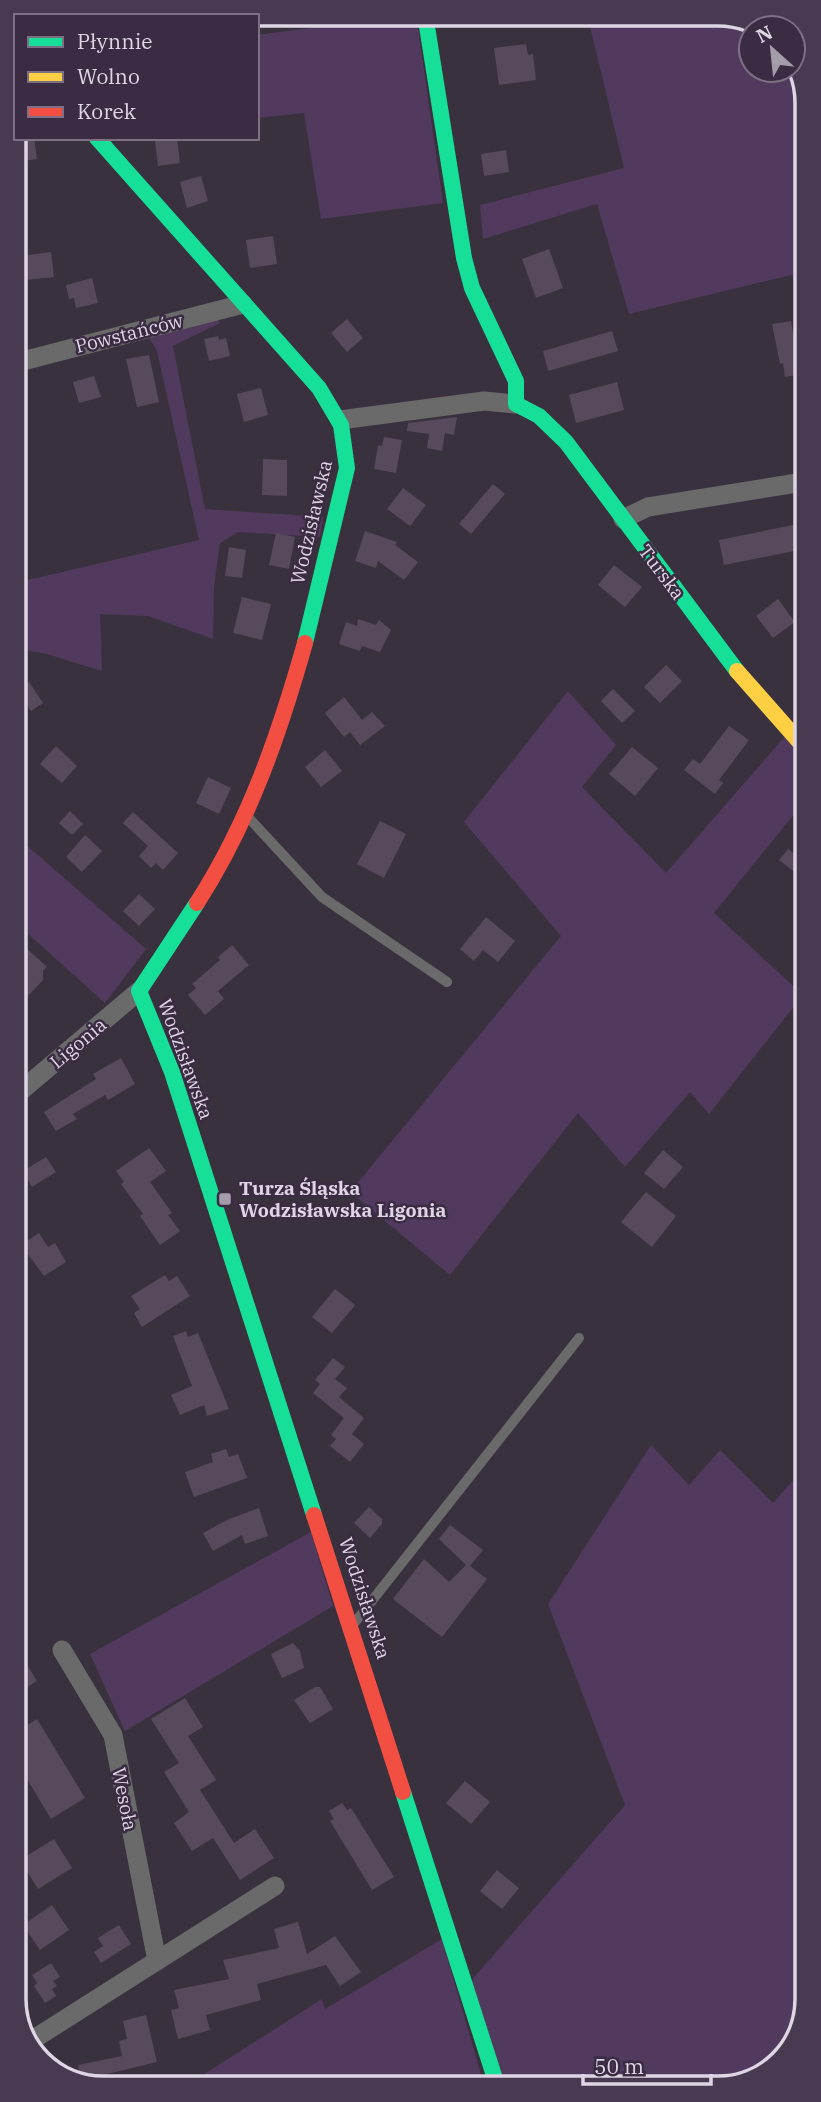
<svg xmlns="http://www.w3.org/2000/svg" width="821" height="2102" font-family="'IBM Plex Serif',serif">
  <style>
    .green { fill: #513a5d }
    .building { fill: #564a5c }
    .lines { fill: none; stroke-linecap: round; stroke-linejoin: round }
    .lane { stroke: #6a6a6b; stroke-width: 10 }
    .street { stroke: #6a6a6b; stroke-width: 19 }
    .fast { stroke: #16e098; stroke-width: 16 }
    .slow { stroke: #ffcf43; stroke-width: 16 }
    .jam { stroke: #f24e42; stroke-width: 16 }
    .poi-dot { fill: #a59cab; stroke: #3b2c43; stroke-width: 2.5 }
    .labels { text-anchor: middle; dominant-baseline: central; stroke-width: 5; stroke-linejoin: round; paint-order: stroke }
    .street-label { font-size: 19px; fill: #dfd6e5; stroke: #3b2c43 }
    .poi-label { font-size: 19px; font-weight: bold; fill: #dfd6e5; stroke: #3b2c43; text-anchor: start }
    .rim { fill: none; stroke: #dfd6e5; stroke-width: 3.5 }
  </style>
  <rect width="100%" height="100%" fill="#3a313e"/>
  <g class="green">
    <polygon points="416,14 443,203 321,219 304,113 257,118 257,35"/>
    <polygon points="587,14 724,14 760,28 751,28 751,70 793,70 793,62 802,75 803,272 629,314 597,204 483,239 480,205 624,168"/>
    <polygon points="216,318 220,323 173,346 205,509 323,517 320,537 238,532 220,543 214,587 213,639 148,616 100,614 102,671 47,654 15,648 15,583 199,540 157,351 148,336"/>
    <polygon points="568,691 616,745 582,787 666,873 787,734 804,753 804,802 714,913 803,995 709,1114 690,1092 625,1167 578,1113 450,1275 350,1192 561,936 464,822"/>
    <polygon points="16,836 146,949 105,1003 16,923"/>
    <polygon points="651,1445 689,1485 720,1450 773,1503 806,1466 807,1999 789,2053 746,2083 505,2085 470,1982 625,1805 548,1604"/>
    <polygon points="311,1532 333,1606 125,1731 90,1654"/>
    <polygon points="442,1939 482,2078 471,2085 184,2087 322,1999 325,2009"/>
  </g>
  <g class="building">
    <polygon points="526,44 528,55 533,54 536,80 499,85 494,48"/>
    <polygon points="14,138 34,138 37,159 16,162"/>
    <polygon points="177,138 180,163 158,166 155,141"/>
    <polygon points="506,150 509,172 484,176 481,154"/>
    <polygon points="201,176 208,201 187,208 180,182"/>
    <polygon points="273,236 277,264 250,268 246,240"/>
    <polygon points="549,249 563,288 536,298 522,259"/>
    <polygon points="51,252 54,277 25,280 22,256"/>
    <polygon points="92,278 98,303 76,308 74,298 69,299 66,285"/>
    <polygon points="347,319 363,338 347,352 331,333"/>
    <polygon points="791,321 794,338 803,336 803,374 785,377 783,363 780,364 772,324"/>
    <polygon points="612,331 618,351 548,371 543,351"/>
    <polygon points="218,336 219,340 226,338 230,356 209,361 204,339"/>
    <polygon points="149,355 159,402 137,407 126,359"/>
    <polygon points="94,376 101,397 79,403 73,382"/>
    <polygon points="617,382 624,410 576,423 569,395"/>
    <polygon points="261,388 268,415 244,422 237,394"/>
    <polygon points="457,417 454,435 445,433 442,451 427,448 429,434 407,431 408,423"/>
    <polygon points="384,437 402,440 396,473 374,469 378,445 382,446"/>
    <polygon points="263,459 287,460 287,496 262,495"/>
    <polygon points="493,484 505,494 471,534 459,524"/>
    <polygon points="403,488 426,505 410,526 387,509"/>
    <polygon points="803,523 804,549 724,565 719,540"/>
    <polygon points="365,531 397,542 395,545 418,562 404,580 378,561 376,568 355,561"/>
    <polygon points="276,533 295,537 289,569 269,565"/>
    <polygon points="229,547 246,550 242,578 225,576"/>
    <polygon points="614,565 642,587 625,607 598,585"/>
    <polygon points="242,597 271,604 262,640 233,633"/>
    <polygon points="778,599 795,622 773,638 756,616"/>
    <polygon points="358,619 376,625 379,620 391,630 380,652 362,646 360,651 339,644 346,622 357,626"/>
    <polygon points="666,665 682,681 660,703 644,687"/>
    <polygon points="29,682 43,703 31,711 17,690"/>
    <polygon points="613,689 635,711 622,723 601,701"/>
    <polygon points="344,697 362,720 372,712 385,726 360,745 350,732 344,737 325,713"/>
    <polygon points="729,726 749,740 719,780 723,783 715,794 684,770 693,759 700,764"/>
    <polygon points="56,746 77,766 62,783 40,764"/>
    <polygon points="632,747 658,768 635,796 609,774"/>
    <polygon points="325,750 342,771 321,787 305,767"/>
    <polygon points="208,777 231,788 219,814 196,803"/>
    <polygon points="70,811 83,824 72,835 59,823"/>
    <polygon points="133,812 178,853 163,870 156,863 151,868 139,856 148,846 123,823"/>
    <polygon points="380,821 406,834 384,878 357,864"/>
    <polygon points="85,835 102,851 82,872 66,857"/>
    <polygon points="788,849 804,862 796,873 779,860"/>
    <polygon points="139,894 155,909 139,926 123,911"/>
    <polygon points="486,917 515,941 498,962 483,950 474,961 460,949"/>
    <polygon points="232,945 249,965 218,991 224,999 205,1015 188,995 196,988 192,984 220,960 218,957"/>
    <polygon points="26,948 47,967 43,971 43,980 27,997 16,988 16,959"/>
    <polygon points="121,1058 135,1084 108,1100 105,1095 73,1114 77,1119 56,1131 44,1112 96,1079 93,1074"/>
    <polygon points="149,1148 166,1171 150,1182 172,1213 168,1215 180,1231 160,1245 140,1216 143,1214 121,1184 124,1182 116,1171"/>
    <polygon points="663,1150 683,1167 664,1189 644,1173"/>
    <polygon points="46,1157 56,1172 32,1187 23,1171"/>
    <polygon points="646,1192 676,1216 652,1247 621,1222"/>
    <polygon points="39,1233 48,1247 55,1243 66,1262 44,1276 21,1245"/>
    <polygon points="165,1275 169,1281 177,1276 190,1296 142,1327 134,1313 140,1309 131,1296"/>
    <polygon points="335,1289 355,1305 332,1333 312,1317"/>
    <polygon points="186,1331 188,1337 198,1333 229,1409 207,1416 204,1405 180,1415 171,1395 192,1386 173,1336"/>
    <polygon points="333,1358 345,1367 335,1379 347,1388 339,1397 364,1418 352,1434 364,1444 350,1462 330,1446 336,1439 331,1435 344,1418 313,1393 320,1384 315,1380"/>
    <polygon points="226,1449 229,1457 238,1454 247,1478 194,1497 185,1472 213,1462 211,1454"/>
    <polygon points="369,1507 382,1519 382,1524 370,1538 354,1523"/>
    <polygon points="259,1508 268,1536 245,1544 242,1535 213,1551 203,1533 229,1519"/>
    <polygon points="450,1525 483,1550 470,1566 487,1579 442,1637 393,1599 424,1559 449,1582 466,1565 439,1539"/>
    <polygon points="293,1643 300,1651 304,1668 282,1678 271,1654"/>
    <polygon points="18,1650 37,1681 18,1693"/>
    <polygon points="315,1687 320,1687 333,1709 310,1723 294,1700"/>
    <polygon points="185,1698 203,1727 188,1736 216,1780 200,1790 234,1843 255,1829 274,1858 240,1880 213,1838 192,1851 174,1823 189,1812 164,1772 179,1763 151,1719"/>
    <polygon points="37,1719 85,1798 51,1819 18,1764 18,1731"/>
    <polygon points="465,1781 490,1802 471,1824 446,1803"/>
    <polygon points="342,1803 347,1810 351,1808 394,1877 372,1890 330,1821 334,1819 329,1811"/>
    <polygon points="54,1839 72,1868 38,1889 20,1860"/>
    <polygon points="497,1870 519,1888 502,1909 480,1891"/>
    <polygon points="52,1905 69,1930 40,1950 23,1925"/>
    <polygon points="298,1922 307,1954 335,1936 361,1972 340,1986 326,1965 257,1984 261,2000 206,2015 210,2030 178,2039 171,2010 179,2008 174,1990 229,1979 223,1960 279,1948 274,1929"/>
    <polygon points="119,1925 131,1944 101,1963 94,1952 103,1946 98,1938"/>
    <polygon points="51,1963 60,1977 53,1981 57,1986 52,1989 56,1996 45,2003 34,1986 37,1983 32,1975"/>
    <polygon points="146,2015 157,2062 103,2075 106,2088 81,2082 78,2065 122,2056 119,2041 127,2039 123,2021"/>
  </g>
  <g class="lines">
    <g class="lane">
      <polyline points="247,816 322,897 447,982"/>
      <polyline points="352,1626 579,1338"/>
    </g>
    <g class="street">
      <polyline points="15,363 243,304"/>
      <polyline points="340,420 484,401 516,404"/>
      <polyline points="623,519 648,507 803,482"/>
      <polyline points="16,1095 139,991"/>
      <polyline points="62,1650 113,1735 157,1961"/>
      <polyline points="29,2042 275,1886"/>
    </g>
    <g class="fast">
      <polyline points="425,14 464,258 472,288 516,381 516,404 539,416 566,442 737,671"/>
      <polyline points="97,138 319,388 341,425 347,468 305,643"/>
      <polyline points="197,903 139,991 172,1072 314,1515"/>
      <polyline points="403,1792 497,2085"/>
    </g>
    <polyline class="slow" points="737,671 804,747"/>
    <g class="jam">
      <path d="M 197,903 C 249,822 279,735 305,643"/>
      <polyline points="314,1515 403,1792"/>
    </g>
  </g>
  <rect class="poi-dot" x="218" y="1192" width="14" height="14" rx="3.5"/>
  <g class="labels">
    <g class="street-label">
      <text transform="translate(129 333) rotate(-14)">Powstańców</text>
      <text transform="translate(311 522) rotate(-77)">Wodzisławska</text>
      <text transform="translate(662 572) rotate(53)">Turska</text>
      <text transform="translate(78 1043) rotate(-40)">Ligonia</text>
      <text transform="translate(186 1059) rotate(70)">Wodzisławska</text>
      <text transform="translate(365 1598) rotate(72)">Wodzisławska</text>
      <text transform="translate(125 1799) rotate(79)">Wesoła</text>
    </g>
    <g class="poi-label">
      <text x="239" y="1188">Turza Śląska<tspan x="239" dy="22">Wodzisławska Ligonia</tspan></text>
    </g>
  </g>
  <path d="M0 0H821V2102H0ZM103 26H718A77 77 0 0 1 795 103V1999A77 77 0 0 1 718 2076H103A77 77 0 0 1 26 1999V103A77 77 0 0 1 103 26Z" fill="#483a50" fill-rule="evenodd"/>
  <path class="rim" d="M103 26H718A77 77 0 0 1 795 103V1999A77 77 0 0 1 718 2076H103A77 77 0 0 1 26 1999V103A77 77 0 0 1 103 26Z"/>
  <rect x="14" y="14" width="245" height="126" fill="#3b2c43" stroke="#7d7084" stroke-width="2"/>
  <rect x="28" y="37" width="35" height="10" fill="#16e098" stroke="#7d7084" stroke-width="2"/>
  <text x="77" y="49" font-size="21" fill="#dfd6e5">Płynnie</text>
  <rect x="28" y="72" width="35" height="10" fill="#ffcf43" stroke="#7d7084" stroke-width="2"/>
  <text x="77" y="84" font-size="21" fill="#dfd6e5">Wolno</text>
  <rect x="28" y="107" width="35" height="10" fill="#f24e42" stroke="#7d7084" stroke-width="2"/>
  <text x="77" y="119" font-size="21" fill="#dfd6e5">Korek</text>
  <g transform="translate(772 49) rotate(333)"><circle r="33" fill="#3b2c43" stroke="#7d7084" stroke-width="2"/>
  <path d="M0-5L12 26L0 18L-12 26Z" fill="#a59cab"/>
  <text y="-10" font-size="19" font-weight="bold" text-anchor="middle" fill="#dfd6e5">N</text>
  </g>
  <path d="M583 2074v10h128v-10" fill="none" stroke="#dfd6e5" stroke-width="3.5"/>
  <text x="594" y="2074" font-size="21" fill="#dfd6e5" stroke="#3b2c43" stroke-width="5" paint-order="stroke">50 m</text>
</svg>
